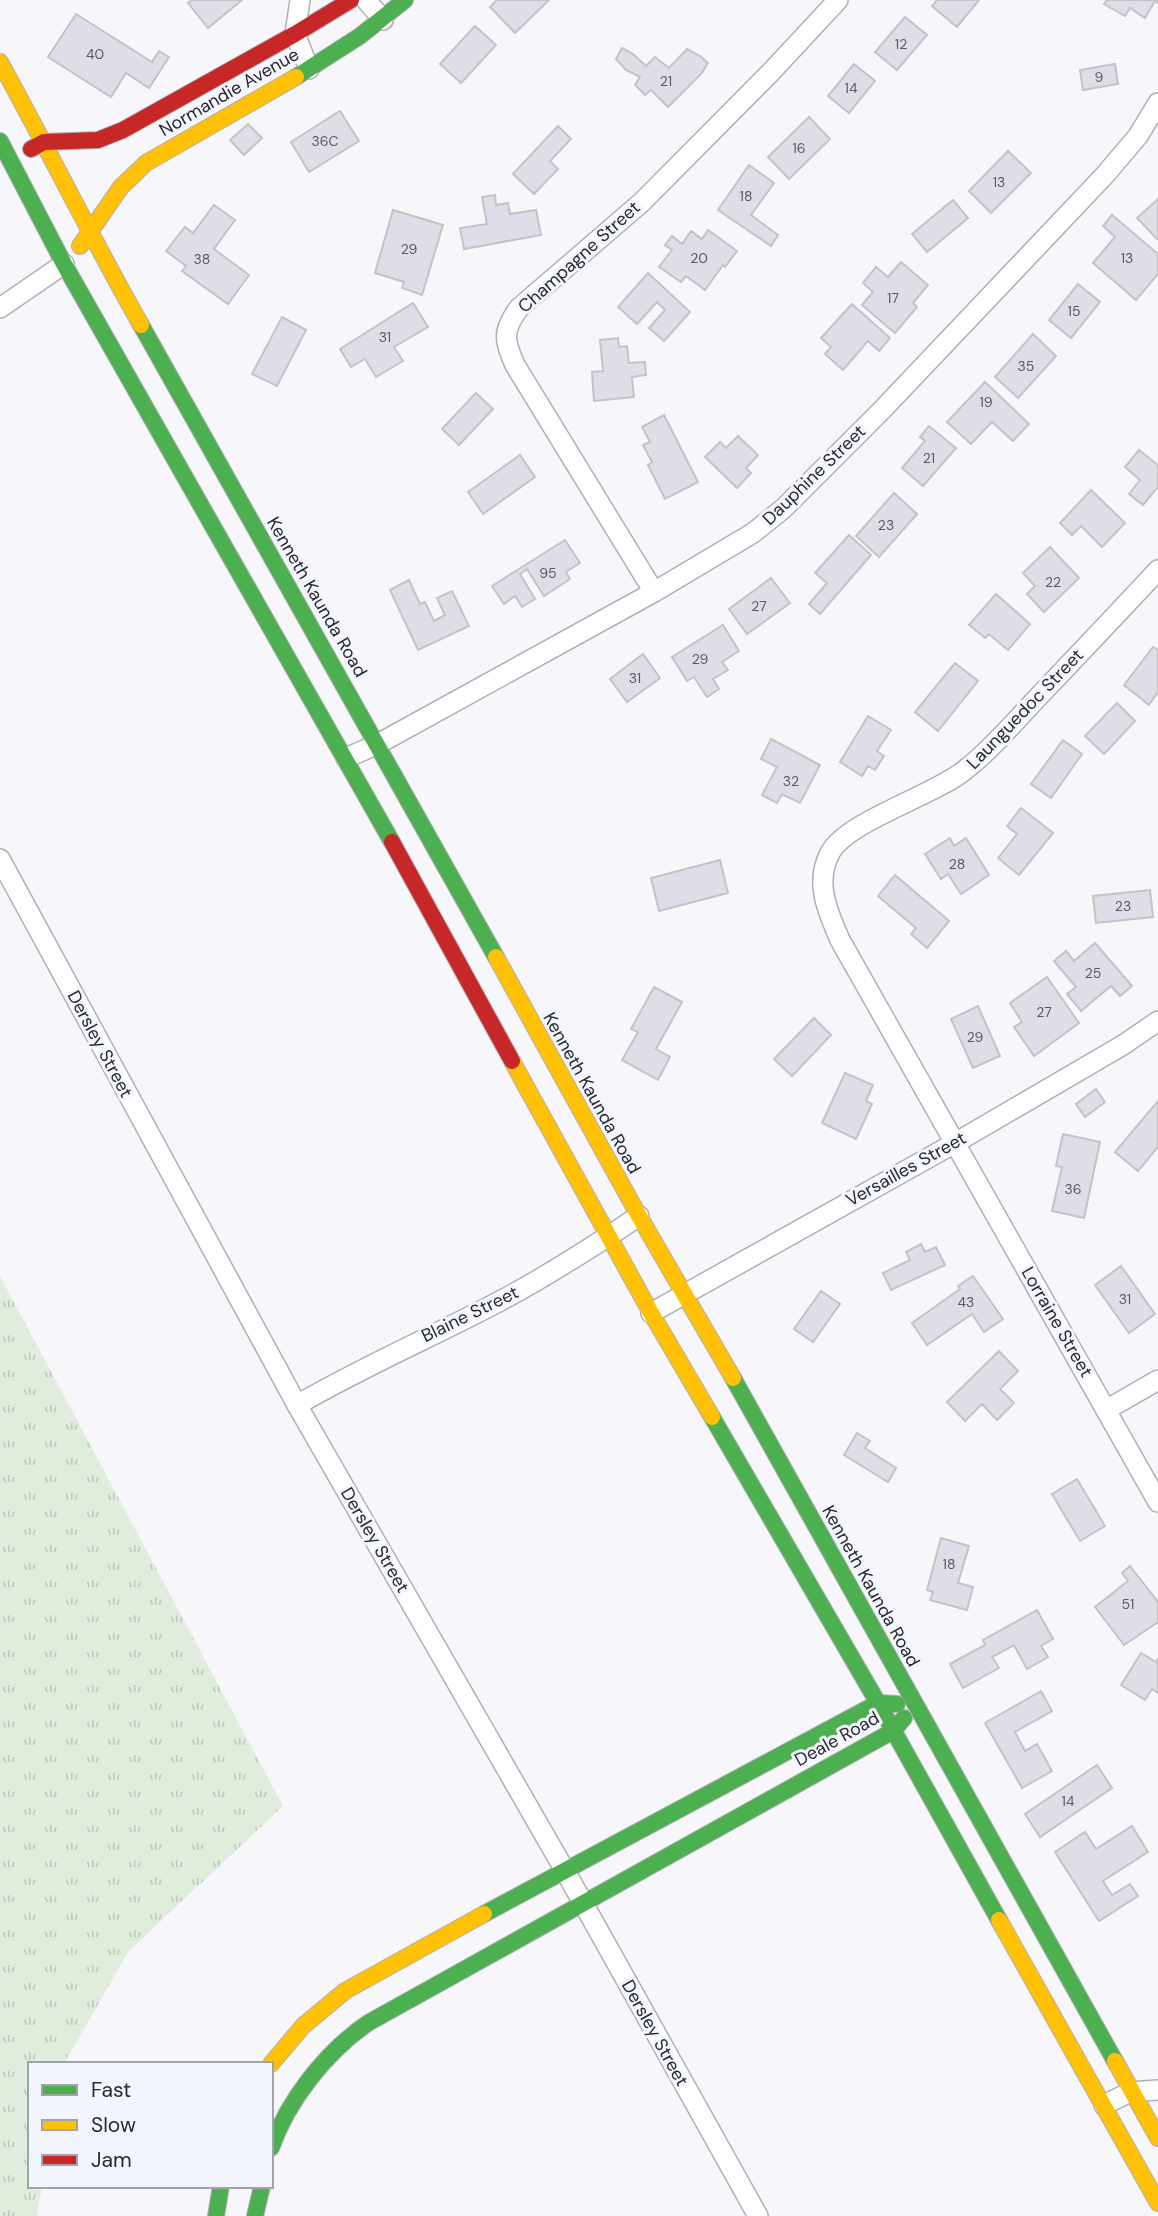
<svg xmlns="http://www.w3.org/2000/svg" width="1158" height="2216" font-family="'DM Sans',sans-serif">
  <style>
    .grass { fill: url(#grass-tufts) }
    .building { fill: #dfdde7; stroke: #c4c3c7; stroke-width: 2 }
    .lines { fill: none; stroke-linecap: round; stroke-linejoin: round }
    .street-casing { stroke: #b0b0b4; stroke-width: 22 }
    .fast-casing { stroke: #b0b0b4; stroke-width: 18 }
    .slow-casing { stroke: #b0b0b4; stroke-width: 18 }
    .jam-casing { stroke: #b0b0b4; stroke-width: 18 }
    .street { stroke: #fefefe; stroke-width: 19 }
    .fast { stroke: #4caf50; stroke-width: 16 }
    .slow { stroke: #ffc107; stroke-width: 16 }
    .jam { stroke: #c62828; stroke-width: 16 }
    .labels { text-anchor: middle; dominant-baseline: central; stroke-width: 6; stroke-linejoin: round; paint-order: stroke }
    .number-label { font-size: 14px; fill: #59595e }
    .street-label { font-size: 18px; fill: #28292d; stroke: #f3f5fe }
  </style>
  <defs>
    <pattern id="grass-tufts" width="24" height="20" patternUnits="userSpaceOnUse" patternTransform="scale(1.75)"><rect width="24" height="20" fill="#e1eddc"/><path d="M3 7l-1-3M5 7V3M7 7l1-3M15 17l-1-3M17 17v-4M19 17l1-3" fill="none" stroke="#c1cbbd"/></pattern>
  </defs>
  <rect width="100%" height="100%" fill="#f6f6fb"/>
  <polygon class="grass" points="0,1276 283,1806 128,1952 64,2064 30,2064 30,2186 42,2186 37,2216 0,2216"/>
  <g class="building">
    <polygon points="192,0 242,0 208,28 188,3"/>
    <polygon points="497,0 549,0 515,33 490,7"/>
    <polygon points="937,0 979,0 957,27 932,6"/>
    <polygon points="1107,0 1158,0 1158,3 1155,1 1145,18 1130,8 1125,16 1104,4"/>
    <polygon points="76,14 152,62 159,51 169,57 149,88 126,73 111,97 48,57"/>
    <polygon points="905,17 927,35 897,70 875,52"/>
    <polygon points="475,26 496,45 461,83 440,64"/>
    <polygon points="622,48 633,54 646,66 655,57 669,68 687,49 700,56 708,63 702,73 668,107 651,90 645,95 635,85 640,77 626,70 616,59"/>
    <polygon points="854,64 875,81 849,113 828,96"/>
    <polygon points="1115,64 1118,84 1083,90 1080,70"/>
    <polygon points="340,111 359,141 309,172 291,142"/>
    <polygon points="809,117 830,139 789,179 768,157"/>
    <polygon points="248,124 262,138 244,155 230,140"/>
    <polygon points="558,126 571,139 550,161 558,169 534,194 513,174"/>
    <polygon points="1008,151 1031,173 991,213 969,191"/>
    <polygon points="749,165 774,183 751,215 778,235 771,246 718,210"/>
    <polygon points="495,195 496,205 508,203 510,214 536,210 541,235 464,249 460,228 487,224 482,197"/>
    <polygon points="1158,199 1158,239 1157,239 1137,218"/>
    <polygon points="953,200 968,218 927,252 912,234"/>
    <polygon points="214,205 235,220 214,249 249,275 228,304 182,271 186,266 166,251 185,227 193,233"/>
    <polygon points="393,210 443,225 422,295 402,288 404,282 375,273"/>
    <polygon points="1112,215 1158,254 1158,274 1136,300 1093,263 1115,237 1103,226"/>
    <polygon points="708,230 737,251 725,267 723,265 705,290 686,276 681,282 659,267 672,250 665,245 672,236 682,244 691,231 702,239"/>
    <polygon points="901,262 928,285 913,303 917,307 895,333 862,305 873,292 863,283 876,267 888,277"/>
    <polygon points="648,273 690,312 664,341 649,328 665,310 657,302 637,324 618,307"/>
    <polygon points="1078,284 1100,302 1071,338 1049,320"/>
    <polygon points="413,303 428,327 394,347 403,361 376,377 365,359 351,367 340,349"/>
    <polygon points="852,304 890,338 879,351 868,341 843,370 825,354 831,347 821,338"/>
    <polygon points="282,317 306,330 277,386 252,374"/>
    <polygon points="1033,334 1056,356 1018,398 995,377"/>
    <polygon points="618,338 619,347 627,346 629,363 645,362 646,375 632,377 634,397 594,401 592,372 603,371 600,340"/>
    <polygon points="985,382 1029,424 1013,441 992,422 971,444 947,422"/>
    <polygon points="476,393 493,409 459,445 442,429"/>
    <polygon points="664,415 698,482 665,499 648,465 652,462 643,445 650,442 642,427"/>
    <polygon points="929,426 956,448 923,486 902,468 925,441 920,437"/>
    <polygon points="738,436 758,455 746,468 751,473 737,488 705,457 720,442 726,448"/>
    <polygon points="1139,450 1158,465 1158,487 1143,505 1129,494 1140,480 1125,467"/>
    <polygon points="520,455 535,477 483,514 468,492"/>
    <polygon points="1091,490 1125,523 1102,547 1081,526 1072,535 1060,523"/>
    <polygon points="894,493 917,514 879,557 856,536"/>
    <polygon points="849,535 871,555 820,614 809,604 827,583 815,573"/>
    <polygon points="565,540 580,563 566,572 570,579 544,596 527,569 520,574 535,599 522,607 515,596 504,604 492,586"/>
    <polygon points="1050,547 1079,578 1044,612 1027,594 1035,586 1023,573"/>
    <polygon points="771,578 790,603 747,634 729,609"/>
    <polygon points="409,580 420,604 425,602 434,621 445,615 437,598 452,591 469,626 418,650 390,590"/>
    <polygon points="996,594 1030,624 1008,650 989,634 985,638 969,625"/>
    <polygon points="723,625 739,651 722,662 728,670 713,679 719,689 707,697 694,677 687,681 672,657"/>
    <polygon points="1153,647 1158,650 1158,692 1149,705 1124,685"/>
    <polygon points="643,654 660,678 627,702 610,679"/>
    <polygon points="955,663 978,681 938,731 915,712"/>
    <polygon points="1117,703 1135,721 1104,754 1085,736"/>
    <polygon points="868,716 891,730 877,751 884,756 875,770 868,766 862,776 840,762"/>
    <polygon points="771,739 820,765 800,803 782,794 777,803 762,795 777,767 761,759"/>
    <polygon points="1063,740 1082,754 1051,798 1031,784"/>
    <polygon points="1021,808 1053,833 1019,875 998,858 1017,834 1007,826"/>
    <polygon points="950,838 954,846 966,838 989,875 961,894 948,874 941,879 925,854"/>
    <polygon points="720,860 728,893 659,911 651,878"/>
    <polygon points="895,875 949,921 927,948 911,934 916,928 878,896"/>
    <polygon points="1150,890 1153,917 1096,923 1093,896"/>
    <polygon points="1095,943 1132,986 1120,996 1111,986 1081,1011 1067,994 1076,987 1054,961 1066,951 1074,961"/>
    <polygon points="1047,977 1079,1023 1034,1056 1014,1027 1022,1022 1010,1003"/>
    <polygon points="654,987 682,1002 656,1049 670,1057 658,1080 622,1060 638,1032 631,1029"/>
    <polygon points="978,1006 1000,1056 973,1068 951,1019"/>
    <polygon points="814,1018 831,1035 792,1076 774,1059"/>
    <polygon points="845,1073 873,1085 866,1101 872,1104 856,1139 822,1123"/>
    <polygon points="1096,1089 1105,1102 1085,1117 1076,1104"/>
    <polygon points="1158,1101 1158,1147 1138,1171 1115,1152"/>
    <polygon points="1063,1134 1100,1142 1084,1218 1052,1211 1062,1167 1056,1166"/>
    <polygon points="921,1244 925,1252 936,1247 945,1265 891,1290 883,1273 910,1260 906,1252"/>
    <polygon points="1121,1266 1155,1314 1129,1333 1095,1285"/>
    <polygon points="973,1276 1003,1319 984,1332 972,1314 927,1345 912,1323 960,1289 958,1286"/>
    <polygon points="821,1291 840,1304 813,1342 794,1329"/>
    <polygon points="999,1351 1018,1371 1000,1389 1014,1403 997,1420 982,1404 965,1421 947,1402"/>
    <polygon points="857,1433 870,1441 865,1448 896,1468 888,1482 844,1455"/>
    <polygon points="1077,1479 1105,1526 1080,1541 1052,1494"/>
    <polygon points="941,1538 969,1546 958,1583 973,1587 967,1610 930,1600 933,1592 927,1590"/>
    <polygon points="1130,1566 1158,1602 1158,1622 1124,1645 1095,1607 1128,1581 1122,1573"/>
    <polygon points="1037,1610 1053,1639 1041,1646 1048,1657 1027,1669 1014,1645 992,1657 999,1668 963,1688 950,1664 985,1645 983,1640"/>
    <polygon points="1141,1653 1156,1662 1158,1659 1158,1693 1152,1689 1145,1700 1121,1685"/>
    <polygon points="1041,1691 1052,1711 1015,1732 1025,1751 1037,1744 1052,1771 1022,1788 985,1723"/>
    <polygon points="1097,1765 1112,1788 1040,1837 1025,1814"/>
    <polygon points="1132,1826 1148,1852 1103,1881 1112,1895 1130,1884 1138,1896 1099,1921 1055,1852 1085,1832 1096,1849"/>
  </g>
  <g class="lines">
    <defs>
      <g id="street">
        <polyline points="300,0 295,34 309,69"/>
        <polyline points="366,0 383,20"/>
        <polyline points="0,308 64,264"/>
        <path d="M 1158,570 C 1119,612 1080,653 1041,694 C 1016,720 993,748 965,770 C 933,796 847,821 830,853 C 814,883 828,912 840,940 L 1158,1502"/>
        <path d="M 654,592 L 515,365 C 504,340 502,331 519,308 L 642,202 L 771,72 L 838,0"/>
        <polyline points="346,758 378,744 654,592 753,533 784,508 882,410 1104,176 1138,136 1158,103"/>
        <polyline points="0,859 297,1405 564,1869 758,2216"/>
        <polyline points="651,1313 955,1143 1123,1045 1158,1021"/>
        <path d="M 297,1405 C 364,1366 434,1336 502,1300 C 549,1275 594,1246 639,1216"/>
        <polyline points="1106,1410 1158,1380"/>
        <polyline points="1104,2105 1130,2092 1158,2090"/>
      </g>
      <g id="fast">
        <polyline points="296,77 360,36 405,0"/>
        <polyline points="0,141 64,264 392,842"/>
        <polyline points="141,325 496,957"/>
        <polyline points="733,1378 1115,2061"/>
        <polyline points="712,1417 878,1703 999,1920"/>
        <polyline points="484,1914 878,1703 897,1704"/>
        <path d="M 271,2148 C 288,2100 326,2052 368,2023 L 893,1731 L 904,1718"/>
        <polyline points="216,2216 221,2186"/>
        <polyline points="255,2216 262,2186"/>
      </g>
      <g id="slow">
        <path d="M 0,62 C 48,149 92,239 141,325"/>
        <polyline points="80,246 121,187 146,163 296,77"/>
        <polyline points="496,957 639,1216 733,1378"/>
        <polyline points="512,1061 651,1313 712,1417"/>
        <polyline points="999,1920 1158,2203"/>
        <polyline points="1115,2061 1158,2138"/>
        <polyline points="271,2064 303,2026 345,1991 484,1914"/>
      </g>
      <g id="jam">
        <polyline points="31,149 44,142 98,140 123,130 295,34 351,0"/>
        <polyline points="392,842 512,1061"/>
      </g>
    </defs>
    <use href="#street" class="street-casing"/>
    <use href="#fast" class="fast-casing"/>
    <use href="#slow" class="slow-casing"/>
    <use href="#jam" class="jam-casing"/>
    <use href="#street" class="street"/>
    <use href="#fast" class="fast"/>
    <use href="#slow" class="slow"/>
    <use href="#jam" class="jam"/>
  </g>
  <g class="labels">
    <g class="number-label">
      <text x="901" y="44">12</text>
      <text x="95" y="54">40</text>
      <text x="1099" y="77">9</text>
      <text x="666" y="81">21</text>
      <text x="851" y="88">14</text>
      <text x="325" y="141">36C</text>
      <text x="799" y="148">16</text>
      <text x="999" y="182">13</text>
      <text x="746" y="196">18</text>
      <text x="409" y="249">29</text>
      <text x="699" y="258">20</text>
      <text x="1127" y="258">13</text>
      <text x="202" y="259">38</text>
      <text x="893" y="298">17</text>
      <text x="1074" y="311">15</text>
      <text x="385" y="337">31</text>
      <text x="1026" y="366">35</text>
      <text x="986" y="402">19</text>
      <text x="929" y="458">21</text>
      <text x="886" y="525">23</text>
      <text x="548" y="573">95</text>
      <text x="1053" y="582">22</text>
      <text x="759" y="606">27</text>
      <text x="700" y="659">29</text>
      <text x="635" y="678">31</text>
      <text x="791" y="781">32</text>
      <text x="957" y="864">28</text>
      <text x="1123" y="906">23</text>
      <text x="1093" y="973">25</text>
      <text x="1044" y="1012">27</text>
      <text x="975" y="1037">29</text>
      <text x="1073" y="1189">36</text>
      <text x="1125" y="1299">31</text>
      <text x="966" y="1302">43</text>
      <text x="949" y="1564">18</text>
      <text x="1128" y="1604">51</text>
      <text x="1068" y="1801">14</text>
    </g>
    <g class="street-label">
      <text transform="translate(229 92) rotate(-30)">Normandie Avenue</text>
      <text transform="translate(579 257) rotate(-42)">Champagne Street</text>
      <text transform="translate(814 475) rotate(-44)">Dauphine Street</text>
      <text transform="translate(317 597) rotate(60)">Kenneth Kaunda Road</text>
      <text transform="translate(1025 709) rotate(-46)">Launguedoc Street</text>
      <text transform="translate(100 1044) rotate(62)">Dersley Street</text>
      <text transform="translate(592 1093) rotate(61)">Kenneth Kaunda Road</text>
      <text transform="translate(906 1169) rotate(-29)">Versailles Street</text>
      <text transform="translate(470 1314) rotate(-26)">Blaine Street</text>
      <text transform="translate(1057 1322) rotate(60)">Lorraine Street</text>
      <text transform="translate(375 1540) rotate(60)">Dersley Street</text>
      <text transform="translate(871 1586) rotate(61)">Kenneth Kaunda Road</text>
      <text transform="translate(837 1739) rotate(-29)">Deale Road</text>
      <text transform="translate(655 2033) rotate(61)">Dersley Street</text>
    </g>
  </g>
  <rect x="28" y="2062" width="245" height="126" fill="#f3f5fe" stroke="#a2a3aa" stroke-width="2"/>
  <rect x="42" y="2085" width="35" height="10" fill="#4caf50" stroke="#a2a3aa" stroke-width="2"/>
  <text x="91" y="2097" font-size="21" fill="#28292d">Fast</text>
  <rect x="42" y="2120" width="35" height="10" fill="#ffc107" stroke="#a2a3aa" stroke-width="2"/>
  <text x="91" y="2132" font-size="21" fill="#28292d">Slow</text>
  <rect x="42" y="2155" width="35" height="10" fill="#c62828" stroke="#a2a3aa" stroke-width="2"/>
  <text x="91" y="2167" font-size="21" fill="#28292d">Jam</text>
</svg>
